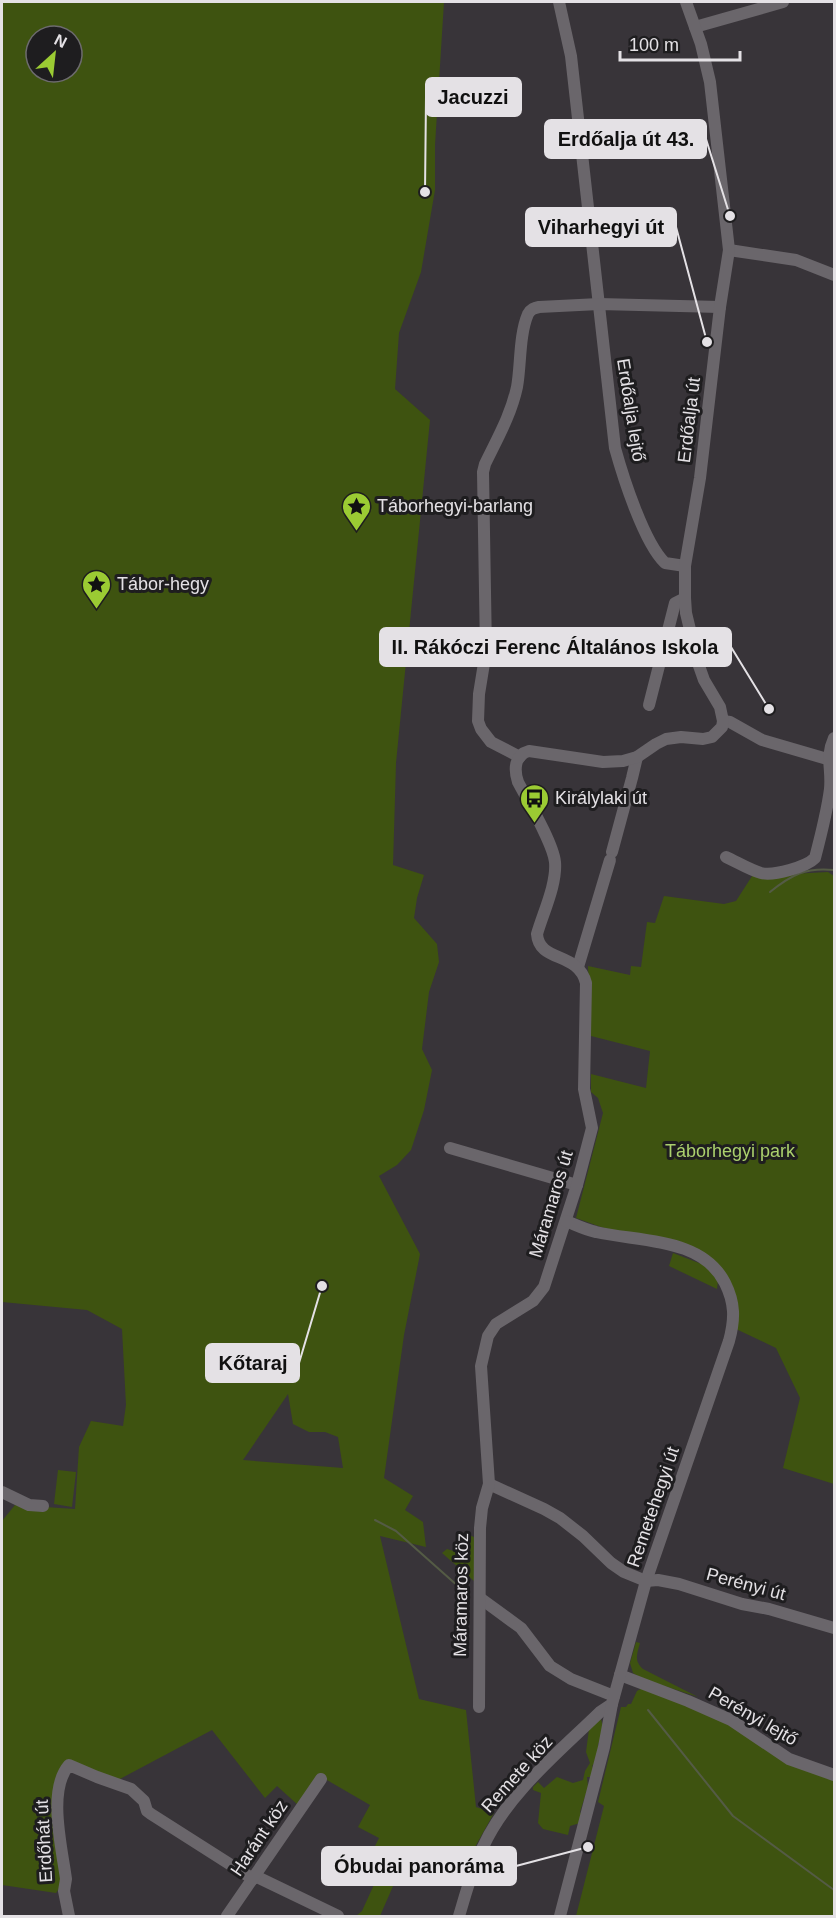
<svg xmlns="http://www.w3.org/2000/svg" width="836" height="1918" font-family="Helvetica,sans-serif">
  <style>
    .green { fill: #3e5310; fill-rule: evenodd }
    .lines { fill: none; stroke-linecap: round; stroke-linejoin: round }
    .stream { stroke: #545b45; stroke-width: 2 }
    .minor { stroke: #6a666b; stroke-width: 12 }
    .labels { text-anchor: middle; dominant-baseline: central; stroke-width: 6; stroke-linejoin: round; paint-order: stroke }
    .street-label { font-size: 18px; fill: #e4e1e5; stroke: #1e1d1f }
    .poi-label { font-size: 18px; fill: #e4e1e5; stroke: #1e1d1f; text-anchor: start }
    .park-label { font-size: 18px; fill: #abd06d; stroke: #1e1d1f }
    .leader { fill: none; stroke: #e4e1e5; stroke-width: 2 }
    .callout-dot { fill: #e4e1e5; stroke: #1e1d1f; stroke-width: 2 }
    .callout { fill: #e4e1e5; stroke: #e4e1e5; stroke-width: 2 }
    .callout-label { font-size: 20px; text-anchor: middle; font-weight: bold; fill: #111 }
  </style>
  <rect width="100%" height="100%" fill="#383439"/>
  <g class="green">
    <path d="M 2,2 L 444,2 L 435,145 L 435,190 L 421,272 L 399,333 L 395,389 L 430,420 L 396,763 L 393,865 L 424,875 L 417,898 L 414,918 L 437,944 L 439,962 L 429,992 L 422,1049 L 432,1070 L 424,1110 L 411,1150 L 397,1165 L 379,1176 L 420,1254 L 404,1335 L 384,1478 L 413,1496 L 405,1510 L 423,1522 L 426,1547 L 380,1536 L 419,1699 L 466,1710 L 476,1807 L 494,1813 L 466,1863 L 454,1858 L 442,1881 L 397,1877 L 380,1916 L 356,1916 L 362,1911 L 382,1867 L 381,1858 L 373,1850 L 379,1838 L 358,1827 L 370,1805 L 320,1776 L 298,1805 L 277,1786 L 265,1798 L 212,1730 L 118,1780 L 69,1765 L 57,1798 L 66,1879 L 56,1893 L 2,1885 L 2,1521 L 15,1505 L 75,1509 L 79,1447 L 91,1421 L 123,1426 L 126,1405 L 122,1329 L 87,1310 L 2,1302 ZM 36,36 L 72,36 L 72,72 L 36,72 ZM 288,1394 L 293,1424 L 309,1432 L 325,1432 L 338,1437 L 343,1468 L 243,1460 Z"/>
    <path d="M 828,872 L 834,876 L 834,1484 L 783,1468 L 800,1398 L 776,1348 L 736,1329 C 743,1299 731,1274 708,1256 L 601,1227 L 576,1218 L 603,1113 L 598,1098 L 591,1092 L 591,1074 L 646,1088 L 650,1051 L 591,1036 L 588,966 L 630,975 L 631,966 L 641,967 L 647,922 L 655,923 L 664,896 L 724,904 L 736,901 L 754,873 L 773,875 Z"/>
    <polygon points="673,1253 704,1265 718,1280 717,1289 669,1266"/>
    <polygon points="58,1470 76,1472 72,1507 54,1504"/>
    <polygon points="469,1535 474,1537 474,1581 442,1553 447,1549 463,1554"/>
    <path d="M 636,1642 L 640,1643 C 637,1654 634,1661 643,1669 L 698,1697 L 643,1679 L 633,1673 L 630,1663 Z"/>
    <polygon points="644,1687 710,1715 834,1779 834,1916 576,1916 604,1806 598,1802 621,1707 626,1707 628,1704 631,1704 637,1691"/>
    <path d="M 601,1719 C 603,1726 604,1738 598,1744 C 599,1751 598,1760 592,1766 L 594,1769 L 592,1777 L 587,1777 L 588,1787 L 580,1812 L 582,1815 L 580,1823 L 570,1826 L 568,1835 L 543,1829 L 538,1823 L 541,1793 L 533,1790 L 533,1787 L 538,1782 L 544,1788 L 557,1777 L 573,1783 L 583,1780 L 585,1771 L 590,1763 L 586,1752 L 589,1729 Z"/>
  </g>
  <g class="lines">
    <g class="stream">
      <path d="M 770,892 C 791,875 806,867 834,870"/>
      <polyline points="375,1520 396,1531 468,1595"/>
      <polyline points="648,1710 733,1816 834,1890"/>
    </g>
    <g class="minor">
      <path d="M 559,2 L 571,56 L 615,448 C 623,477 644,543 665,563 L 685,566"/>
      <polyline points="695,27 783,2"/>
      <polyline points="729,250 796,260 834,275"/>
      <polyline points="649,705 675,603 685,598"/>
      <polyline points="723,721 730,722 762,740 834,761"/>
      <path d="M 520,757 L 491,742 L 481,729 L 478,721 L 479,694 L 486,651 L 483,472 L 485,464 C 497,439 511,415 517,387 C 521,365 519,335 528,314 C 531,309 534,308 539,307 L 599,304 L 720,307"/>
      <polyline points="612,852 632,778 637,757"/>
      <path d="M 726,857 C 737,862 750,870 761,873 C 774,876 806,867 815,858 C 821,835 827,812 830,789 C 832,768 825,758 834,738"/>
      <polyline points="578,967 610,860"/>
      <polyline points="450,1148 577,1185"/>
      <polyline points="489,1484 544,1509 560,1518 583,1536 611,1563 624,1572 646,1581 658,1580 679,1584 742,1604 769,1609 834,1628"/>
      <polyline points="2,1492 29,1505 43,1506"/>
      <polyline points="480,1598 521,1628 550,1666 571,1679 614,1696"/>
      <polyline points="620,1675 688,1701 731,1720 789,1759 834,1775"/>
      <path d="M 479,1707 L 480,1528 L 482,1508 L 489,1484 L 481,1366 L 488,1336 L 496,1324 L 533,1301 L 544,1287 L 577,1185 L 592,1128 L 584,1089 L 586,983 C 578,951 539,963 537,934 C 543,913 557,884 555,862 C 553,843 528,801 518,782 C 514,770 514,755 529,751 L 603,762 L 623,761 L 637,757 L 656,744 L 666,739 L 681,737 L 703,739 L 712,737 L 722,727 L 723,721 L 720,707 L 704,680 L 698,663 L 686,613 L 685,598 L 685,566 L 700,478 L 720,307 L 729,250 L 710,82 L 701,44 L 686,2"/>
      <polyline points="255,1876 338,1916"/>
      <path d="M 69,1916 L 64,1891 L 66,1879 C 62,1848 47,1790 69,1765 L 97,1777 L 131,1789 L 144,1801 L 147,1811 L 151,1814 L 253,1879"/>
      <polyline points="227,1916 321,1779"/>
      <path d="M 459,1916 C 466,1893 472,1869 483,1847 C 507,1794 559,1752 600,1712 L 612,1704"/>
      <path d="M 560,1916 L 604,1747 L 612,1704 L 646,1581 L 729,1341 C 735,1319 735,1303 725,1283 C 702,1237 639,1242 596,1232 C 586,1230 576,1225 566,1221"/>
    </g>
  </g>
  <defs>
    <symbol id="sight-pin" viewBox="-11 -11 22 30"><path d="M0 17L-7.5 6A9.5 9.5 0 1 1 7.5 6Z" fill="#9bcb33" stroke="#1e1d1f"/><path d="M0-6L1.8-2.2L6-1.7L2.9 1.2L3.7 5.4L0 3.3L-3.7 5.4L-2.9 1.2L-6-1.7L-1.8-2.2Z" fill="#111"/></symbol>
    <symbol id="bus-pin" viewBox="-11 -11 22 30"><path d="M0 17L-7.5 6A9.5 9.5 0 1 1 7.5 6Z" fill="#9bcb33" stroke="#1e1d1f"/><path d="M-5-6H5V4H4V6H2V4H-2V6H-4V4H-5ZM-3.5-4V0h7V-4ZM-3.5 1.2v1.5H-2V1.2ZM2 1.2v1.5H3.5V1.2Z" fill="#111"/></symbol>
  </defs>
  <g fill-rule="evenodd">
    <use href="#sight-pin" x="340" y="490" width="33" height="45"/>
    <use href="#sight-pin" x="80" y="568" width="33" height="45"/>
    <use href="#bus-pin" x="518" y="782" width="33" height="45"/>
  </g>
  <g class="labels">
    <g class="street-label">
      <text transform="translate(631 410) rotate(81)">Erdőalja lejtő</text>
      <text transform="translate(689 420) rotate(-83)">Erdőalja út</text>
      <text transform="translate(551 1204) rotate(-73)">Máramaros út</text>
      <text transform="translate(653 1507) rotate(-71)">Remetehegyi út</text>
      <text transform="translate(746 1584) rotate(15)">Perényi út</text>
      <text transform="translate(461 1595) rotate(-89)">Máramaros köz</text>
      <text transform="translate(753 1716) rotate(30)">Perényi lejtő</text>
      <text transform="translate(517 1774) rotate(-48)">Remete köz</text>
      <text transform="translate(259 1838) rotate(-56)">Haránt köz</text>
      <text transform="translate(44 1841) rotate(-93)">Erdőhát út</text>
    </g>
    <g class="poi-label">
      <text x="377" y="506">Táborhegyi-barlang</text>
      <text x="117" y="584">Tábor-hegy</text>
      <text x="555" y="798">Királylaki út</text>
    </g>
    <g class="park-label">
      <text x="730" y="1151">Táborhegyi park</text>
    </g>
  </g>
  <path class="leader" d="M425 192L426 97M730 216L706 139M707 342L676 227M769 709L731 647M322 1286L299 1363M588 1847L516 1866"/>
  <g class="callout-dot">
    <circle cx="425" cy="192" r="6"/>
    <circle cx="730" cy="216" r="6"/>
    <circle cx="707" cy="342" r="6"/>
    <circle cx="769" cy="709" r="6"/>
    <circle cx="322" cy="1286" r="6"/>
    <circle cx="588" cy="1847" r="6"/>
  </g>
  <g class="callout">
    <rect x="426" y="78" width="95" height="38" rx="6"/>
    <rect x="545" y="120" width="161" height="38" rx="6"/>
    <rect x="526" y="208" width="150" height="38" rx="6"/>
    <rect x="380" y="628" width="351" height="38" rx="6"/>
    <rect x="206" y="1344" width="93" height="38" rx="6"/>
    <rect x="322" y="1847" width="194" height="38" rx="6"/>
  </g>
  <g class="callout-label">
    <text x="473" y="104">Jacuzzi</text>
    <text x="626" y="146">Erdőalja út 43.</text>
    <text x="601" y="234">Viharhegyi út</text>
    <text x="555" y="654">II. Rákóczi Ferenc Általános Iskola</text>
    <text x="253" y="1370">Kőtaraj</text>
    <text x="419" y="1873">Óbudai panoráma</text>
  </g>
  <rect width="836" height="1918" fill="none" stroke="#e4e1e5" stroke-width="6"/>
  <g transform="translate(54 54) rotate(27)"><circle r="28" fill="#1e1d1f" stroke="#6d6b6e" stroke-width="1.5"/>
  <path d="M0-4.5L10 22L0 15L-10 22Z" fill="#9bcb33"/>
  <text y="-9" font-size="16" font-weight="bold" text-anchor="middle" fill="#e4e1e5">N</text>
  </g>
  <path d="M620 51v9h120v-9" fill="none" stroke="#e4e1e5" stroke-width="3"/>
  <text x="629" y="51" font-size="18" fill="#e4e1e5" stroke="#1e1d1f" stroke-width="4.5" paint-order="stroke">100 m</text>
</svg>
